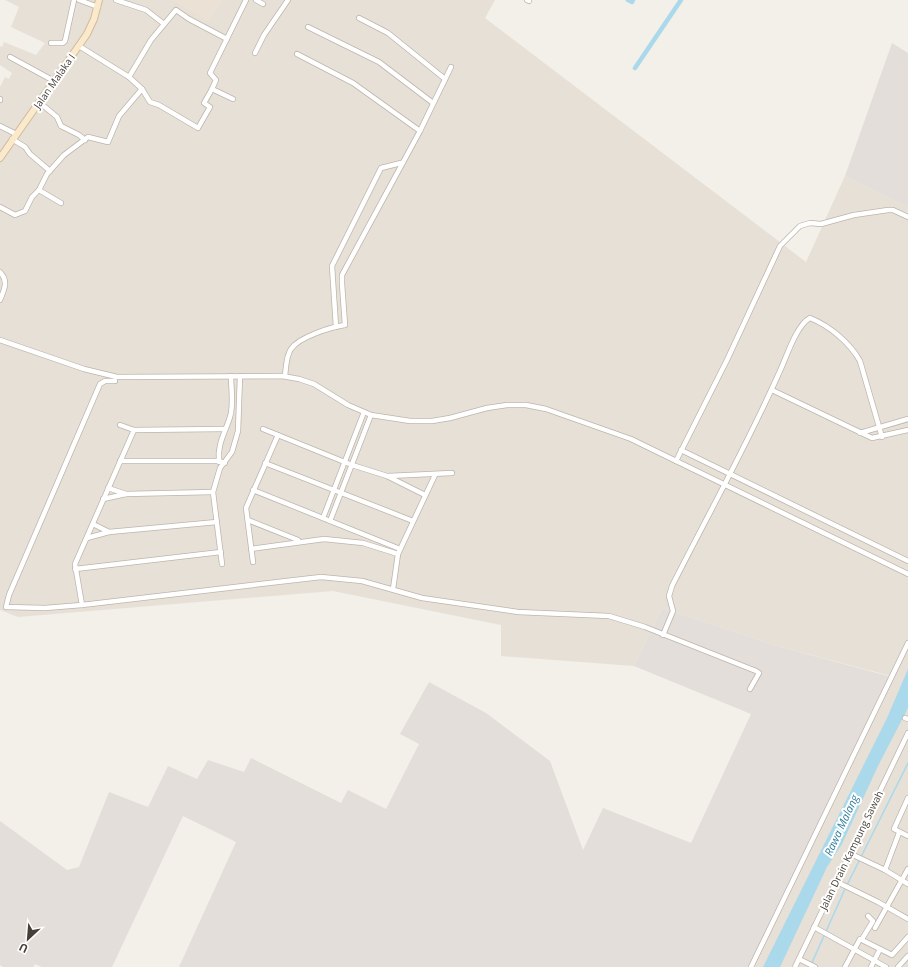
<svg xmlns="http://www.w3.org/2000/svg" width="908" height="967" font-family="'Open Sans',sans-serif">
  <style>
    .residential { fill: #e7e0d7 }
    .industrial { fill: #e3deda }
    .education { fill: #ebe1d4 }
    .water { fill: #a9d9eb }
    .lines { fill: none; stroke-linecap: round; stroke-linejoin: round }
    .stream { stroke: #a9d9eb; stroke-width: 1.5 }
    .canal { stroke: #a9d9eb; stroke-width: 4.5 }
    .street-casing { stroke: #beb5ac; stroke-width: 6 }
    .secondary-casing { stroke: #d0bb9b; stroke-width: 8 }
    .street { stroke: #fff; stroke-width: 4.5 }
    .secondary { stroke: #fbe9cb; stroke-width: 6 }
    .labels { text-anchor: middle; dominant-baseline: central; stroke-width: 4; stroke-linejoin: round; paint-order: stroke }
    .street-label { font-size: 10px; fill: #463f38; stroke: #fff }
    .water-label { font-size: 11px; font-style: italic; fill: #347e9c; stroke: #fff }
  </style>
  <rect width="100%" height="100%" fill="#f3efe9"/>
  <polygon class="residential" points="5,0 495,0 485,18 806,262 845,176 908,207 908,967 753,967 891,676 777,646 662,608 634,666 501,656 501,625 333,591 18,617 0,610 0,87 5,77 9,79 12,73 0,65 0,46 2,47 4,42 36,55 45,43 11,27 19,7"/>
  <g class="industrial">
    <polygon points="892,43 908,53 908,207 845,176"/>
    <polygon points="662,608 777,646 892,677 753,967 179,967 236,842 183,816 112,967 42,967 35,964 33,967 3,967 0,965 0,821 67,870 79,867 109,792 148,807 168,766 197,779 208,760 244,772 251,758 341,803 348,790 386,809 419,744 400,734 429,682 486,713 550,761 583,850 603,808 691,843 751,714 634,666"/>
  </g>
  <polygon class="education" points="172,0 222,0 209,22"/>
  <polygon class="water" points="908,669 908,708 878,766 842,844 827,867 780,967 763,967 887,718"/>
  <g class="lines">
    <polyline class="stream" points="810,967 845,889 908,763"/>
    <g class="canal">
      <polyline points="628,0 632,2 633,0"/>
      <polyline points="635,68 681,0"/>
    </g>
    <defs>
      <g id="street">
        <polyline points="79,0 98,7"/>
        <polyline points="116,0 146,10 164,24"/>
        <polyline points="256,0 263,4"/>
        <polyline points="527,0 529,1"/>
        <polyline points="359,18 388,33 445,79"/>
        <polyline points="308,27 379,62 433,103"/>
        <polyline points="51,43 63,43 65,41 74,0"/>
        <polyline points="79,46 129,77 142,89 150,102 159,105 198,128 210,107 204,103 212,89"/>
        <polyline points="255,53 264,35 288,0"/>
        <polyline points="297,54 353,83 420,131"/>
        <polyline points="10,57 54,81"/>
        <polyline points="129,77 151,40 176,10 189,19 227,39"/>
        <polyline points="233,99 212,89 216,80 210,73 246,0"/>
        <polyline points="0,100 0,99"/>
        <polyline points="39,102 57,117 61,126 79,135 85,140"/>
        <polyline points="0,126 16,134"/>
        <polyline points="12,139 25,147 30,154 50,171"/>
        <polyline points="39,190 61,203"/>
        <polyline points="0,207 15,215 25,211 32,197 39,190 47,174 64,155 88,137 108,142 119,116 142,89"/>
        <path d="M 0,272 C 9,281 4,290 0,300"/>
        <polyline points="336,327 332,266 381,168 401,163"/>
        <polyline points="0,340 84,369 117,377 282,376 299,379 314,384 348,405 371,415 410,421 432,421 450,418 487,408 507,405 526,405 546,409 631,439 908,574"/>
        <path d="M 285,376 C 286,368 286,356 291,349 C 299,337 331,327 345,325 L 342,284 L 342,275 L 420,131 L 451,67"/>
        <polyline points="115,381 105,381 100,384 9,595 6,607 45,608 82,605 321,577 362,581 422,598 518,612 609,616 645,627 756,671 759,673 750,689"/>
        <polyline points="772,390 872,438 908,430"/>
        <polyline points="120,425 134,430 224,429"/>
        <polyline points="263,429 352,465 387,476 425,495"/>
        <polyline points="860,433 908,419"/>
        <polyline points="681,450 908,561"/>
        <polyline points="120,461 218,461 225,463"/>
        <polyline points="676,461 727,360 780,246 800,226 810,223 821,224 854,215 888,210 893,210 908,217"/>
        <path d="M 219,462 C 217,444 225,433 230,417 C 234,405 231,388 231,376"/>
        <polyline points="265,463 413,521"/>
        <polyline points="388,476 452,473"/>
        <polyline points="108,488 126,494"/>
        <polyline points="253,490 400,549"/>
        <polyline points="103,499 126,494 213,492"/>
        <polyline points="323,518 364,412"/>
        <polyline points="248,520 298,540"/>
        <polyline points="330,521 371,415"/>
        <polyline points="93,524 109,532"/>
        <polyline points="87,538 109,532 217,522"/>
        <polyline points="251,549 324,539 363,543 398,554"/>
        <polyline points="253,562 246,508 278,435"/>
        <polyline points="222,564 213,492 220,468 232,452 238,431 240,376"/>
        <polyline points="75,569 221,552"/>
        <polyline points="393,589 398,554 435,475"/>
        <polyline points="82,605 75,564 134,430"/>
        <path d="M 663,635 L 673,611 L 669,596 L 672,586 C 708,515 747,445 779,373 C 786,359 796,325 810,318 C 830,326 850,343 860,361 L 882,437"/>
        <polyline points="905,718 908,719"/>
        <polyline points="908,798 894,829 908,836"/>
        <polyline points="849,853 885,870 908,884"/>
        <polyline points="885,870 899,833"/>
        <polyline points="835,881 878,902 908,919"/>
        <polyline points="814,927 886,967"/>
        <polyline points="875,928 908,869"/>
        <polyline points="862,939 873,921 868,916"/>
        <polyline points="799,959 815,967"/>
        <polyline points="751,967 908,643"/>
        <polyline points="795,967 908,733"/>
        <polyline points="845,967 860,939 892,955 908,937"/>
        <polyline points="871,967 880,949"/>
        <polyline points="898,967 908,956"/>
      </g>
      <polyline id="secondary" points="0,158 87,34 94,19 99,0"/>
    </defs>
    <use href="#street" class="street-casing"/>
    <use href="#secondary" class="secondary-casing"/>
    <use href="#street" class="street"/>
    <use href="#secondary" class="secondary"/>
  </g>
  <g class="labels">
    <g class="street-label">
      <text transform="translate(54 81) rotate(-55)">Jalan Malaka I</text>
      <text transform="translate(851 850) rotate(-64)">Jalan Drain Kampung Sawah</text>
    </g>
    <g class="water-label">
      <text transform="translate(841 825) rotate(-65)">Rawa Malang</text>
    </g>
  </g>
  <g transform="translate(28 939) rotate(206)" stroke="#ffffff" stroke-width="3" paint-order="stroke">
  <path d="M0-3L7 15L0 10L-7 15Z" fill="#463f38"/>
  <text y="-6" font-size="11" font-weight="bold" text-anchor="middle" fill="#463f38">U</text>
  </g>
</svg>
